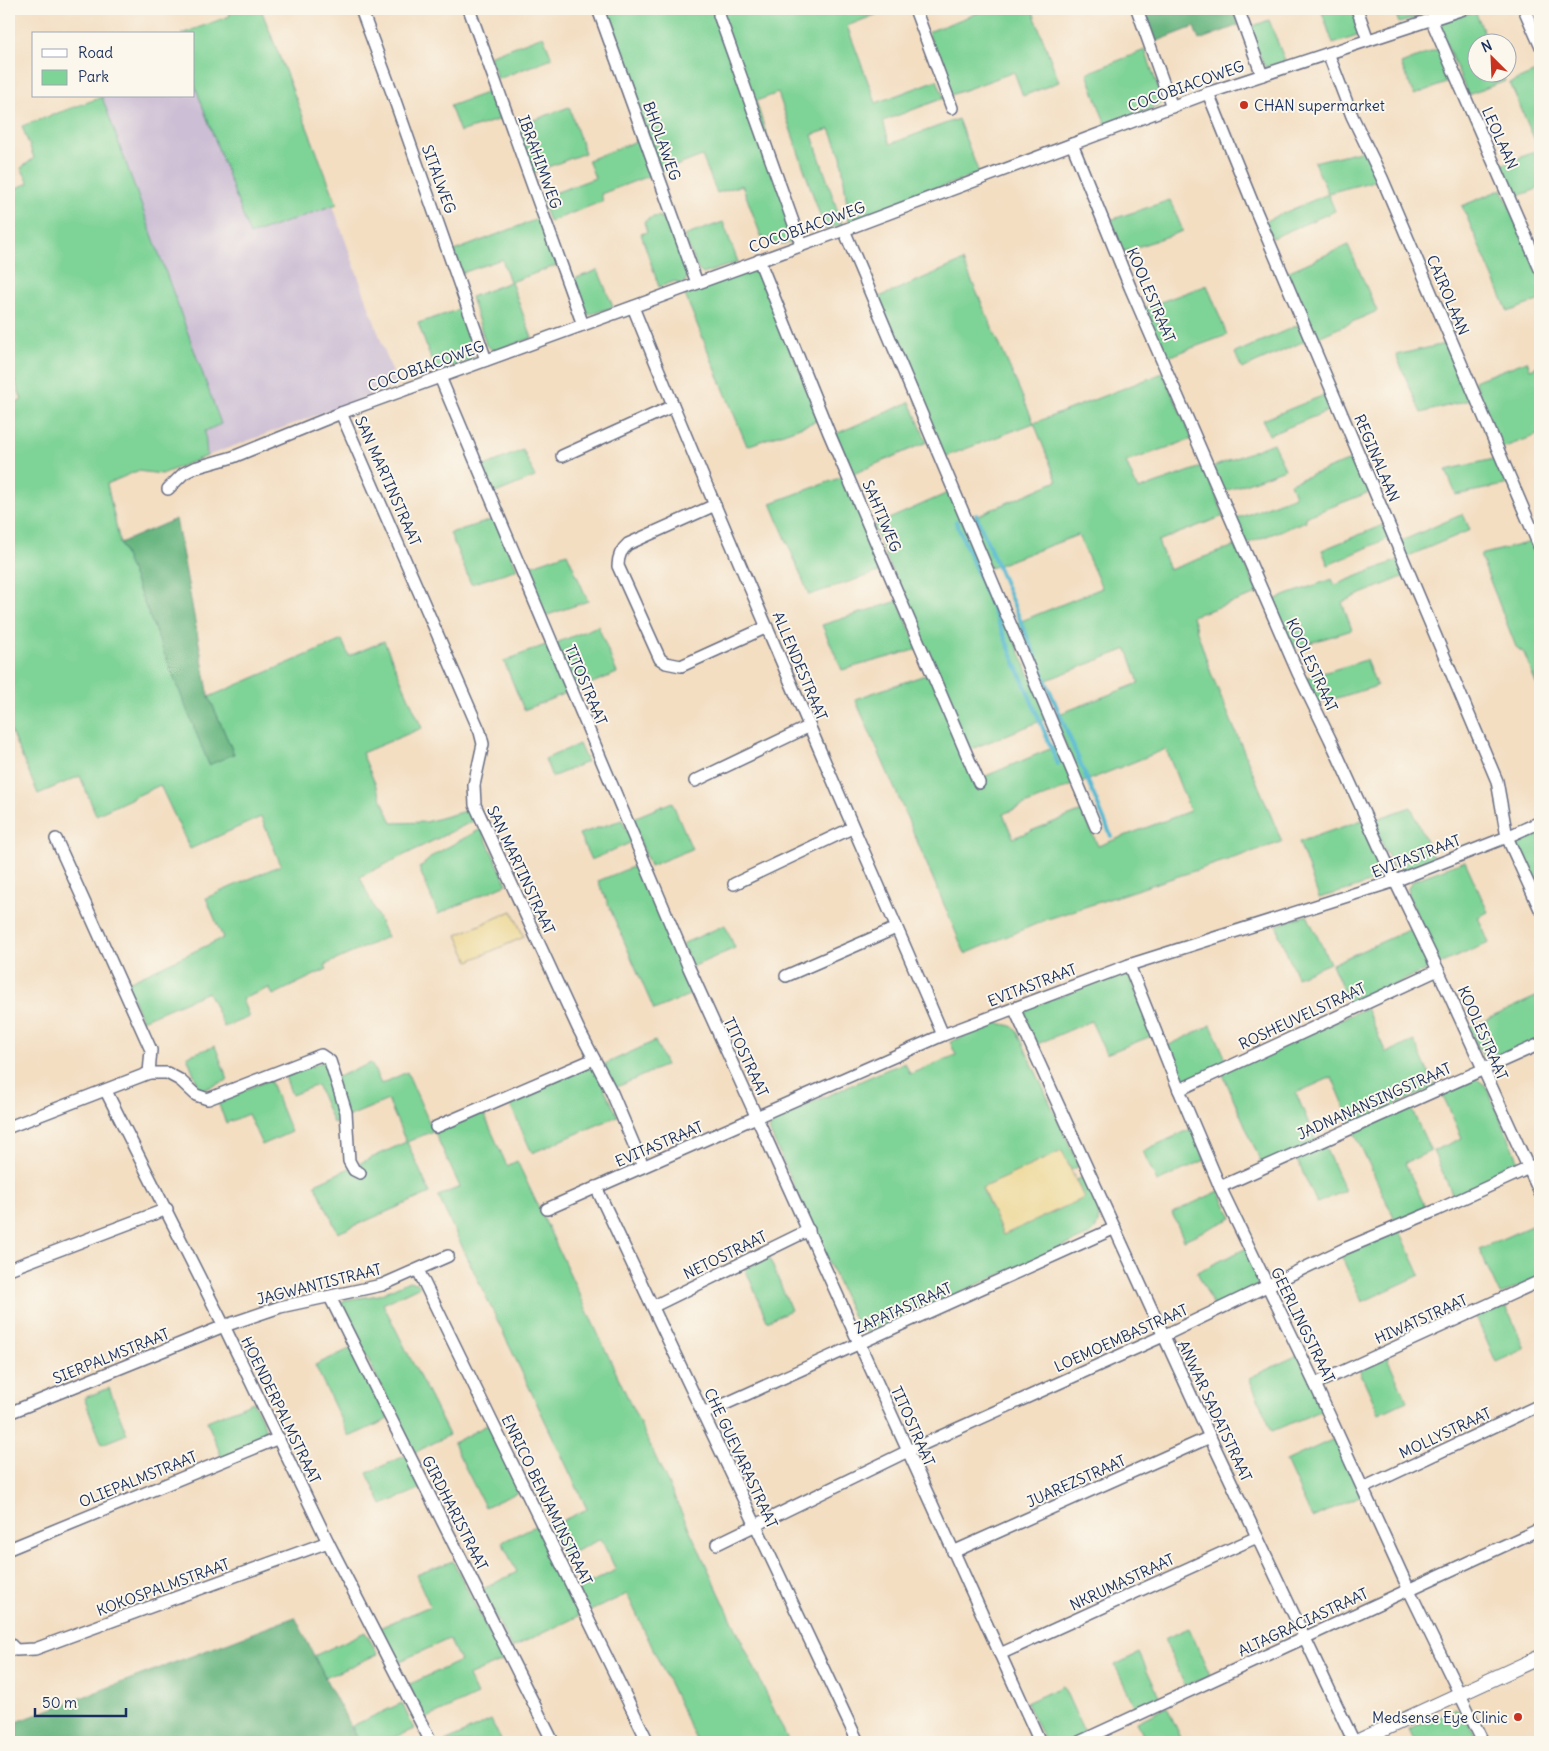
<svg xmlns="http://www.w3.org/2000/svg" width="1549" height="1751" font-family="Delius,sans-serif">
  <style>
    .industrial { fill: #ccbed4 }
    .green { fill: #7ed396; stroke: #4c817a }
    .forest { fill: #66b57f; stroke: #40726e }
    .sand { fill: #eeda9e; stroke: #84847e }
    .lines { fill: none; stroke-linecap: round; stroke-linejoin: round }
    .stream { stroke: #55b9d3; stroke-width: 4 }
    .minor-casing { stroke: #676c81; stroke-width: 14 }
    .tertiary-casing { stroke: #676c81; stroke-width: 16 }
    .minor { stroke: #fff; stroke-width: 11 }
    .tertiary { stroke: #fff; stroke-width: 14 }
    .poi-dot { fill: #c8321e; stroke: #fbf7ec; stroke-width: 2 }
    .labels { text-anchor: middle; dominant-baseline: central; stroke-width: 4; stroke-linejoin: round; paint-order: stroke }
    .street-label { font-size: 15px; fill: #1b2f5e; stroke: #fbf7ec }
    .poi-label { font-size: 15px; fill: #1b2f5e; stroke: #fbf7ec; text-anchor: start }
  </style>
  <rect width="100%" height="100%" fill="#fbf7ec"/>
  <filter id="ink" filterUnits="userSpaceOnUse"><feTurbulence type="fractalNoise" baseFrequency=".02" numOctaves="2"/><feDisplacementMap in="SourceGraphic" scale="10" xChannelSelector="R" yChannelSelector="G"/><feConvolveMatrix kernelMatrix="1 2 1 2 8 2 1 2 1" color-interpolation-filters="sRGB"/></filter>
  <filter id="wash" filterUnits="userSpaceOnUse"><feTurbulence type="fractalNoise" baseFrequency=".0096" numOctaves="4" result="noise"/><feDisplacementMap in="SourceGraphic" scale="20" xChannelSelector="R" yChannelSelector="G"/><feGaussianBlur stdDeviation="1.12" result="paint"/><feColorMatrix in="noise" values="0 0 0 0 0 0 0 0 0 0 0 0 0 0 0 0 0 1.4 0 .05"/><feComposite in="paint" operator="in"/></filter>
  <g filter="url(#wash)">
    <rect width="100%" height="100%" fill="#f3dec2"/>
    <polygon class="industrial" points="194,83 250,234 333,206 397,385 207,456 205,431 221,424 101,96 194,96"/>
    <g class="green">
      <polygon points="228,9 261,9 337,204 250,235 194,83 194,34 181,34 230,16"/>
      <path d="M 602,9 L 890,9 L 847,26 L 876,103 L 937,80 L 944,98 L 883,121 L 890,144 L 958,119 L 979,173 L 849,222 L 841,156 L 830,129 L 812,135 L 842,224 L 825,230 L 778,93 L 756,101 L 799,240 C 782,246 778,245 761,236 L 742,185 L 717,193 L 702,156 L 660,172 Z"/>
      <polygon points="988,9 1032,9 1059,82 1023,96 1014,72 951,95 928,32"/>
      <polygon points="1321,9 1353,9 1361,32 1360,35 1333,44"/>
      <polygon points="1394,9 1429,9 1422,16 1399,23"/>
      <polygon points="1475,11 1488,42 1476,42 1476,72 1501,73 1505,81 1468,95 1440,29 1443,22"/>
      <polygon points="1269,20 1285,61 1267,67 1265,67 1248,28"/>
      <polygon points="543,36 552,58 498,79 489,56"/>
      <polygon points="1441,48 1454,80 1414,95 1401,64"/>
      <polygon points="1145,50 1161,96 1162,102 1157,107 1106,126 1087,73"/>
      <polygon points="1540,70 1540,188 1515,197 1501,165 1539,150 1510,83"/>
      <polygon points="494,90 504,118 460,132 450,106"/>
      <polygon points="102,97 221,424 205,431 207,456 162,474 137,471 107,484 120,543 209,764 234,754 209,697 342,640 349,656 384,641 422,728 362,753 392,823 426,822 472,809 477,819 360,877 387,937 325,965 327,969 273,995 269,988 242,999 249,1017 224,1027 208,992 142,1020 126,983 223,938 206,898 281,865 261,817 190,849 160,785 96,815 80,776 38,794 9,727 9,405 22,400 9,365 9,191 29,183 21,168 34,158 22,126"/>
      <polygon points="569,107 585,153 532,173 515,127"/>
      <polygon points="639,140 651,175 601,194 603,201 549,222 541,198 595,178 588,160"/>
      <polygon points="1364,150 1378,180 1328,193 1314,162"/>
      <polygon points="1502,189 1540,279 1540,300 1508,312 1462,206"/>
      <polygon points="1328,194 1335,211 1272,238 1265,221"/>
      <polygon points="1170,200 1183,231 1120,253 1107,221"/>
      <polygon points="658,216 670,223 688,275 685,282 678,284 676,281 659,287 641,234 647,232 644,222 650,218"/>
      <polygon points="540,218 558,265 511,282 532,338 494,351 486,345 471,297 510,282 502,259 462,273 454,251"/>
      <polygon points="723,222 738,262 703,274 698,270 684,236"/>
      <polygon points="1348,245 1377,311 1314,339 1285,273"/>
      <polygon points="963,261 1034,423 1163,373 1192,439 1126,462 1138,490 1204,466 1224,516 1158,541 1169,570 1237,545 1258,594 1192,616 1211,673 1282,842 1048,919 965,954 897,794 855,699 928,674 981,778 1057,746 1073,785 1003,814 1013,838 1082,811 1098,846 1190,811 1166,749 1081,783 1054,716 1139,683 1127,649 1039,683 1014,624 1102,588 1078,535 990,568 970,519 1057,481 1034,423 944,457 877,298"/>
      <polygon points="598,270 613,307 585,316 571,280"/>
      <polygon points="751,270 760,276 820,420 747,446 685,295"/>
      <polygon points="1207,285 1227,335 1165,358 1144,308"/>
      <path d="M 464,308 C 468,321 482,350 470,360 L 436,373 L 418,323 Z"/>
      <polygon points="1298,325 1305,341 1242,369 1235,353"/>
      <polygon points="1449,343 1473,399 1421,413 1396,355"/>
      <polygon points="1527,361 1530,369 1540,365 1540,434 1502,448 1474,381"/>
      <polygon points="1329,393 1335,408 1269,435 1263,420"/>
      <polygon points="910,402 927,442 851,475 833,435"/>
      <polygon points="1273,443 1285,469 1223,492 1213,467"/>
      <polygon points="523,450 535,477 493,494 482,467"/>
      <polygon points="1356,458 1370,492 1305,517 1306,521 1246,544 1236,519 1295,496 1290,483"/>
      <polygon points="1498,458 1509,484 1456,495 1446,470"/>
      <polygon points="845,476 885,570 809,595 771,503"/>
      <polygon points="950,492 1048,718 969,750 873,526"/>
      <polygon points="1463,514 1470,530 1406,557 1399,542"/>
      <polygon points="495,519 517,569 471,584 450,533"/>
      <polygon points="1383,525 1389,538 1328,565 1322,550"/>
      <polygon points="1535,541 1540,555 1540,693 1524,653 1516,647 1480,555"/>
      <polygon points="567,553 588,601 545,616 524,568"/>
      <polygon points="1398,560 1405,576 1342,602 1352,630 1290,649 1270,601 1332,579 1335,585"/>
      <polygon points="898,601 918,649 842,670 822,625"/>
      <polygon points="598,626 617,673 575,690 556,643"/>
      <polygon points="548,644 569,692 524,710 504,661"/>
      <polygon points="1366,660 1377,686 1317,704 1306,678"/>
      <polygon points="579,744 587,762 552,777 545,759"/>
      <polygon points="672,802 692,849 650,866 631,819"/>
      <polygon points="1411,807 1434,859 1401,870 1394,868 1371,821"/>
      <polygon points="622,820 632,842 591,860 579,834"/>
      <path d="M 1362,820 L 1379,858 L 1382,873 C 1374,886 1334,893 1319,898 L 1299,842 Z"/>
      <polygon points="481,829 507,884 438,914 419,868 435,854"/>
      <polygon points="1540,829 1540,903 1516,846 1518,842"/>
      <polygon points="1465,861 1488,912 1478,917 1489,943 1439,964 1409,897 1408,888 1414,880"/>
      <polygon points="642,863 696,992 654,1010 598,881"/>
      <polygon points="1307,915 1330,963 1297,977 1279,935 1277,925"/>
      <polygon points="725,925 735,948 692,967 682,944"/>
      <polygon points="1413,928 1427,960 1428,964 1426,970 1350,1005 1332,964"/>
      <polygon points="1122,973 1129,976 1154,1035 1106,1054 1091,1021 1035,1045 1023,1016 1029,1008"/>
      <polygon points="1540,995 1540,1040 1486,1062 1468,1028"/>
      <polygon points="1366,1008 1386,1053 1414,1041 1435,1087 1352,1124 1332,1077 1296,1093 1316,1141 1262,1165 1222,1072"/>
      <path d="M 998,1023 L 1012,1026 L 1017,1031 L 1079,1166 L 1071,1170 L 1062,1151 L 982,1188 L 1003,1235 L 1084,1198 L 1076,1180 L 1084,1177 C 1092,1195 1110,1220 1089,1235 L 873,1331 L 860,1332 L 769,1130 L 773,1124 L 784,1115 L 888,1069 L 905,1063 L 910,1074 L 956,1055 L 950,1042 Z"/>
      <polygon points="1211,1025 1228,1064 1184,1083 1181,1081 1165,1047"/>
      <polygon points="655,1041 666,1065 615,1088 603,1065"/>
      <polygon points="215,1046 228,1080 200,1091 187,1056"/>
      <polygon points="327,1060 335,1078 371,1063 381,1084 407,1072 433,1131 407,1142 430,1193 338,1233 315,1184 406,1142 388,1100 333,1123 317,1085 292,1095 285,1077"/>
      <polygon points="588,1066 595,1070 618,1116 532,1153 509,1102"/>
      <polygon points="1476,1078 1486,1086 1516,1154 1519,1165 1517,1168 1454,1198 1433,1151 1462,1138 1441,1091"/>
      <polygon points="270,1080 291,1132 262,1145 248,1114 226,1123 217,1100"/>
      <polygon points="1410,1106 1431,1151 1405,1163 1427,1211 1397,1224 1354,1132"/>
      <polygon points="483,1112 507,1166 517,1161 789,1742 697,1742 627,1594 588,1612 577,1589 616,1570 601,1539 563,1557 549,1527 587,1509 438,1196 460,1187 435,1133"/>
      <polygon points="1191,1129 1205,1160 1157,1182 1143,1151"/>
      <polygon points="1324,1145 1345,1191 1317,1203 1296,1158"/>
      <polygon points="1219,1191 1232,1218 1184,1240 1172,1213"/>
      <polygon points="1540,1222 1540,1277 1500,1295 1479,1249"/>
      <polygon points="1399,1229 1420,1275 1362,1302 1341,1255"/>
      <polygon points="1247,1248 1261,1283 1215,1309 1197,1272"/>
      <polygon points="769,1257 791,1310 767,1321 745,1268"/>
      <polygon points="409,1281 417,1283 420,1286 383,1304 449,1435 414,1453 341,1304 344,1300 379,1295"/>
      <polygon points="1504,1302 1525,1349 1496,1362 1475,1315"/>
      <polygon points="354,1347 389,1419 349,1437 315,1365"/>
      <polygon points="1298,1355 1323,1410 1272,1431 1249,1378"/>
      <polygon points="1386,1355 1407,1401 1379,1414 1358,1367"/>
      <polygon points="109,1388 127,1434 102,1444 84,1398"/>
      <path d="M 253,1402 C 258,1413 271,1430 263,1441 L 222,1458 L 207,1421 Z"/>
      <polygon points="489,1424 521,1491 485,1507 453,1443"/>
      <polygon points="1336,1438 1362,1495 1312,1518 1286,1461"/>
      <polygon points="407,1455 422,1488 382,1505 367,1473"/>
      <polygon points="539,1524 581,1615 511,1648 483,1589 517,1572 502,1542"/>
      <polygon points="453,1561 503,1661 468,1676 477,1695 425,1719 408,1685 460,1661 449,1639 396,1663 379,1628 430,1606 416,1575"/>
      <polygon points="1189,1628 1210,1675 1185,1686 1164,1639"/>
      <polygon points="365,1632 378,1654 325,1678 314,1656"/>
      <polygon points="1139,1653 1160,1698 1136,1710 1115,1665"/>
      <polygon points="1063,1686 1086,1736 1072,1742 1045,1742 1026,1703"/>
      <polygon points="402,1703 414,1729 384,1742 359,1742 352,1726"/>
      <polygon points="1167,1707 1183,1742 1146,1742 1137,1722"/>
      <polygon points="1455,1708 1464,1714 1478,1739 1471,1742 1415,1742 1409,1729"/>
      <polygon points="491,1720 502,1742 445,1742"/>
    </g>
    <g class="forest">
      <polygon points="1140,9 1233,9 1239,25 1199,40 1194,27 1152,43"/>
      <polygon points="176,519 209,697 234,754 209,765 120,543"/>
      <polygon points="295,1617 325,1678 359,1742 9,1742 9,1725"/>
    </g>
    <g class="sand">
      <polygon points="512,911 524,937 469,961 457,935"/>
      <polygon points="1062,1151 1084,1198 1003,1235 982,1188"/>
    </g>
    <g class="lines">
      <g class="stream">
        <polyline points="976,515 1111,836"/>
        <polyline points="956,522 1058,764"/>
      </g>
    </g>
  </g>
  <g filter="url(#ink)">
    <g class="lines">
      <defs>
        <g id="minor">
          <polyline points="361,9 393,95 486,360"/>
          <polyline points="469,9 583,325"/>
          <polyline points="598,9 697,283"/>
          <polyline points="915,9 952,108"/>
          <polyline points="1137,9 1172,107"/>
          <polyline points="1238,9 1262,75"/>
          <polyline points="1357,9 1368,40"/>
          <polyline points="1524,9 1540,45"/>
          <polyline points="719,15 801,244"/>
          <polyline points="1431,19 1540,269"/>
          <polyline points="1328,53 1352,116 1382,178 1540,548"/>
          <polyline points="1208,93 1253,204 1497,781 1507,837 1540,909"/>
          <polyline points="1072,144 1130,287 1298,673 1330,739 1395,881 1438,970 1540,1193"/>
          <polyline points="844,230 1096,827"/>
          <polyline points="759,260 829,433 979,783"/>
          <path d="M 633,307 C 732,552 839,793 943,1035"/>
          <polyline points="440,377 689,968 1040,1742"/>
          <polyline points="341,413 480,732 483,744 474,785 475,805 578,1028 612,1093 643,1166"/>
          <polyline points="562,456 673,406"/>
          <polyline points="168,489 184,473 194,468 233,457 341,413 844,230 1208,93 1463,9"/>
          <path d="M 715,505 L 628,544 C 621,550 618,556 618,566 L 660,659 L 666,663 L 681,666 L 767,627"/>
          <polyline points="695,781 810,726"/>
          <polyline points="56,839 151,1050 149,1073"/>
          <polyline points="734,884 852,828"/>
          <polyline points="1129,965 1179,1090 1220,1187 1315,1384 1409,1590 1483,1742"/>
          <polyline points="786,976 896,928"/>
          <polyline points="1014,1008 1210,1437 1354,1742"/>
          <polyline points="1179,1090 1438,970"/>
          <polyline points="106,1091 224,1326 328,1542 431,1742"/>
          <polyline points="9,1127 149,1073 167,1073 180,1080 196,1095 208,1099 321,1055 330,1061 338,1086 346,1112 349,1161 354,1170 360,1173"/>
          <polyline points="436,1127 594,1059"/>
          <polyline points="596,1187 858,1742"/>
          <polyline points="1220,1187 1540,1044"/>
          <polyline points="547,1209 943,1035 1129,965 1395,881 1507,837 1540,822"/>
          <polyline points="9,1269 167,1209"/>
          <polyline points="418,1270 648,1742"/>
          <polyline points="330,1297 553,1742"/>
          <polyline points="654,1306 809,1230"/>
          <polyline points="1315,1384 1540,1281"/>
          <polyline points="9,1413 224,1326 280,1307 382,1285 448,1256"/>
          <polyline points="703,1414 1115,1228"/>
          <polyline points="1363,1488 1540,1405"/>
          <polyline points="717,1544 908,1451 1163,1336 1344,1249 1437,1210 1540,1163"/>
          <polyline points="9,1549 279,1438"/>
          <polyline points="953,1552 1210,1437"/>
          <polyline points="9,1643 16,1650 35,1649 328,1542"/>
          <polyline points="1000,1654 1257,1537"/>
          <polyline points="1079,1742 1540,1529"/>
        </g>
        <polyline id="tertiary" points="1356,1742 1540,1657"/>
      </defs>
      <use href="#minor" class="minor-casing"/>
      <use href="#tertiary" class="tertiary-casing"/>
      <use href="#minor" class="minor"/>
      <use href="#tertiary" class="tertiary"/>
    </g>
  </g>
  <g class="poi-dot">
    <circle cx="1244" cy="105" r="5"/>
    <circle cx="1518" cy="1717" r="5"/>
  </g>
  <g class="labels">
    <g class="street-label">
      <text transform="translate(1186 86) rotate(-20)">COCOBIACOWEG</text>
      <text transform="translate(1500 138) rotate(66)">LEOLAAN</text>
      <text transform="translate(662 141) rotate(70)">BHOLAWEG</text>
      <text transform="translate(540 162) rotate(70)">IBRAHIMWEG</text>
      <text transform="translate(439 179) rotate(70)">SITALWEG</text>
      <text transform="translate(807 227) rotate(-20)">COCOBIACOWEG</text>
      <text transform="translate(1151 295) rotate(67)">KOOLESTRAAT</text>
      <text transform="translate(1448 295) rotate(67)">CAIROLAAN</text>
      <text transform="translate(426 366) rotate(-20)">COCOBIACOWEG</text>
      <text transform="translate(1377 458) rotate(67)">REGINALAAN</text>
      <text transform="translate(388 481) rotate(66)">SAN MARTINSTRAAT</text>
      <text transform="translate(882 516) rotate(67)">SAHTIWEG</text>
      <text transform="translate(1312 665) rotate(65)">KOOLESTRAAT</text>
      <text transform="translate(800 666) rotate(67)">ALLENDESTRAAT</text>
      <text transform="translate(586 685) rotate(67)">TITOSTRAAT</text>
      <text transform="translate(1416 856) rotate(-21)">EVITASTRAAT</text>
      <text transform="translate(521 870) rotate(65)">SAN MARTINSTRAAT</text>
      <text transform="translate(1032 985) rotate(-21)">EVITASTRAAT</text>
      <text transform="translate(1302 1016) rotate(-25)">ROSHEUVELSTRAAT</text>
      <text transform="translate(1483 1033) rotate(66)">KOOLESTRAAT</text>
      <text transform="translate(746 1057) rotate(65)">TITOSTRAAT</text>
      <text transform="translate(1374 1101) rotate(-24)">JADNANANSINGSTRAAT</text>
      <text transform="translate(659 1144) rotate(-23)">EVITASTRAAT</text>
      <text transform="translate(725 1255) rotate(-26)">NETOSTRAAT</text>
      <text transform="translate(319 1284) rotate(-14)">JAGWANTISTRAAT</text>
      <text transform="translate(903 1308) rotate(-24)">ZAPATASTRAAT</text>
      <text transform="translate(1421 1319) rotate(-24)">HIWATSTRAAT</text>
      <text transform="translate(1303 1325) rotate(64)">GEERLINGSTRAAT</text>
      <text transform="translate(1121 1338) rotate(-24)">LOEMOEMBASTRAAT</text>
      <text transform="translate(111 1356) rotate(-22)">SIERPALMSTRAAT</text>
      <text transform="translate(281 1410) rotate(64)">HOENDERPALMSTRAAT</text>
      <text transform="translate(1215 1411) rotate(65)">ANWAR SADATSTRAAT</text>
      <text transform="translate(913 1426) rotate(66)">TITOSTRAAT</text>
      <text transform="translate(1445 1433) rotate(-25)">MOLLYSTRAAT</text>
      <text transform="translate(741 1458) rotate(65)">CHE GUEVARASTRAAT</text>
      <text transform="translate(138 1479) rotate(-22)">OLIEPALMSTRAAT</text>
      <text transform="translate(1076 1481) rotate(-24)">JUAREZSTRAAT</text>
      <text transform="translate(547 1500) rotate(64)">ENRICO BENJAMINSTRAAT</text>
      <text transform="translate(455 1513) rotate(63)">GIRDHARISTRAAT</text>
      <text transform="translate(1122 1582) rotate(-25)">NKRUMASTRAAT</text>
      <text transform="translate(163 1587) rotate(-20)">KOKOSPALMSTRAAT</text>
      <text transform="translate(1303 1622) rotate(-25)">ALTAGRACIASTRAAT</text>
    </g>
    <g class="poi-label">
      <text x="1254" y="105">CHAN supermarket</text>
      <text x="1508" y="1717" text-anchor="end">Medsense Eye Clinic</text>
    </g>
  </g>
  <rect width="1549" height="1751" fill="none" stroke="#fbf7ec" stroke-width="30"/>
  <rect x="32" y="32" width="162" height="65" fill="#fbf7ec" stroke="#a1a7b3"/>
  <rect x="42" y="49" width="25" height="8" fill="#ffffff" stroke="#a1a7b3"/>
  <text x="78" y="58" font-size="15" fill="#1b2f5e">Road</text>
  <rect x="42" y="70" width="25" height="15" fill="#7ed396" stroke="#a1a7b3"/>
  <text x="78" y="82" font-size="15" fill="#1b2f5e">Park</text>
  <g transform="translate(1492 58) rotate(336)"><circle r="24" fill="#fbf7ec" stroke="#a1a7b3"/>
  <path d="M0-4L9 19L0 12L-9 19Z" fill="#c8321e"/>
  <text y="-8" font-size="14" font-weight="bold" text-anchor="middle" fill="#1b2f5e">N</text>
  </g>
  <path d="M35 1708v8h91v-8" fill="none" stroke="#1b2f5e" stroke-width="2.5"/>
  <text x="42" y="1708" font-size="15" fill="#1b2f5e" stroke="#fbf7ec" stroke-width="4" paint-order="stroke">50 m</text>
</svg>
